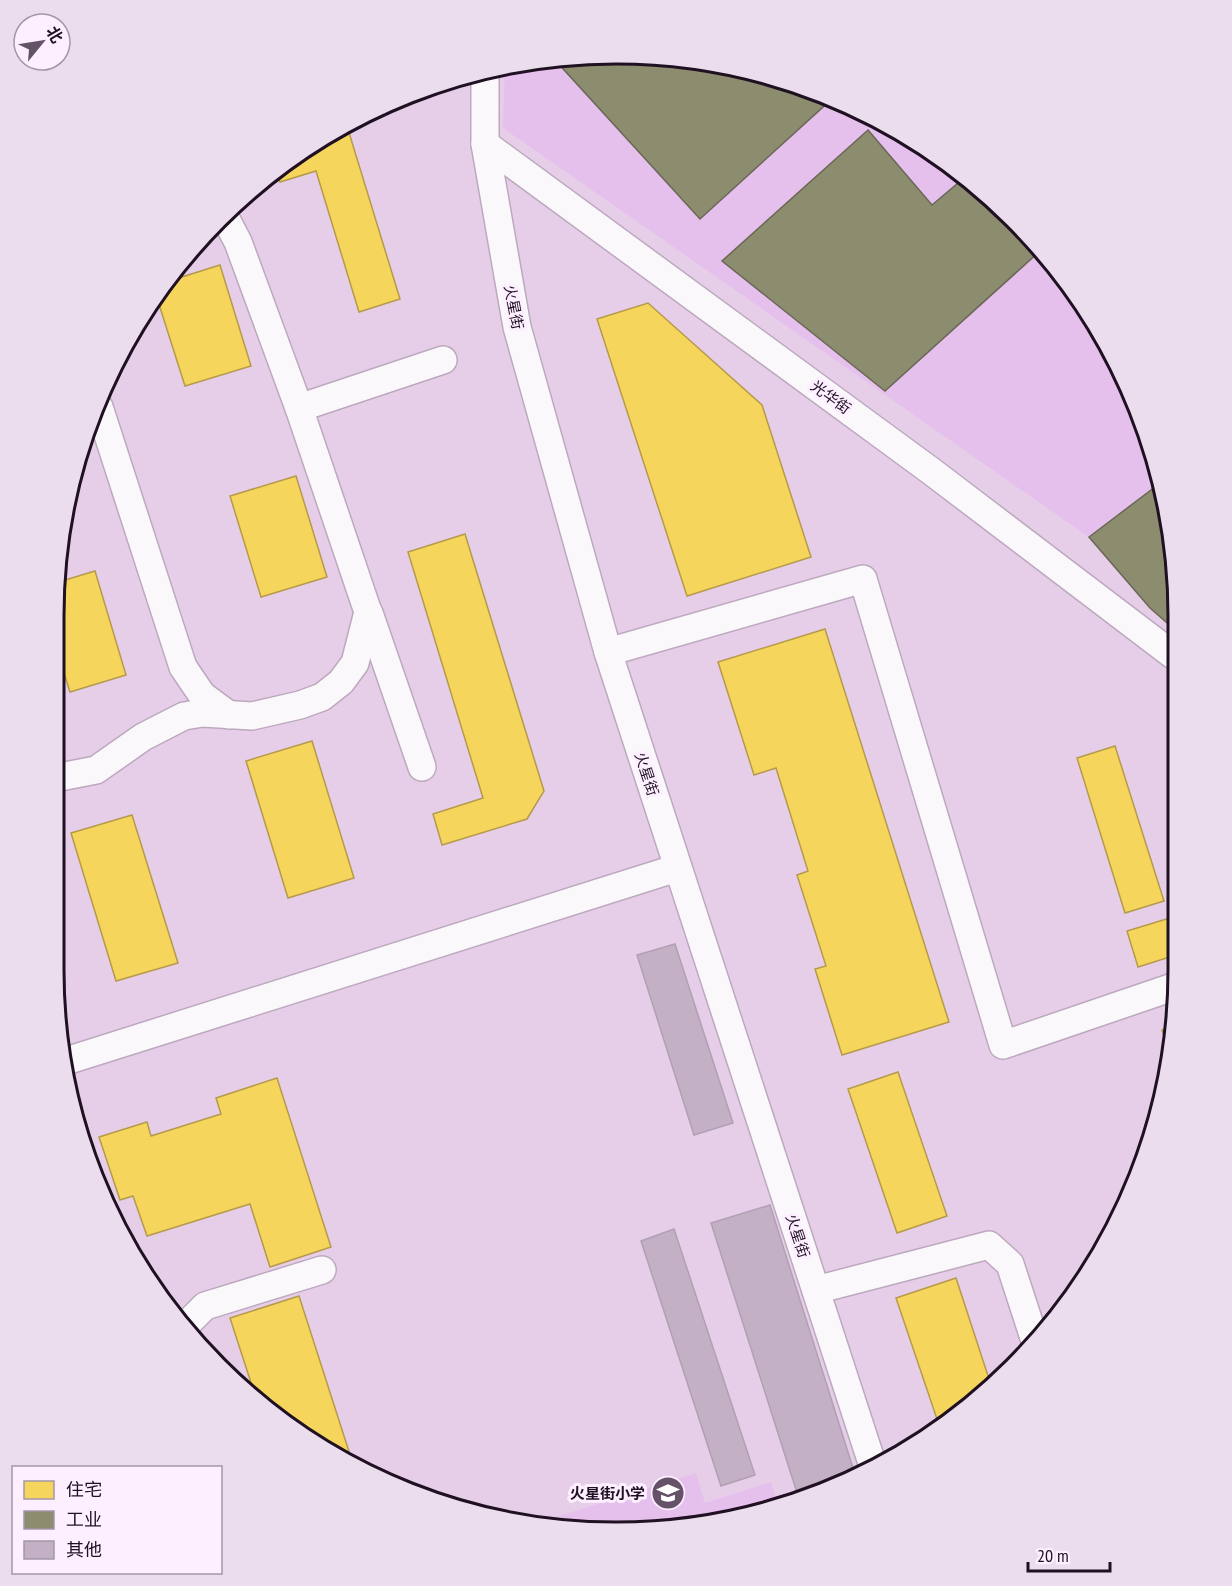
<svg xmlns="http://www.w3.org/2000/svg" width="1232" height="1586" font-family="'PT Sans Narrow','Noto Sans SC',sans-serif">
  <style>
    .built { fill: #e6c0ec }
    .homes { fill: #f6d55c; stroke: #b69a4b; stroke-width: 1.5 }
    .industry { fill: #8c8c6e; stroke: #6b6757; stroke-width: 1.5 }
    .building { fill: #c3b0c5; stroke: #b19fb4; stroke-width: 1.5 }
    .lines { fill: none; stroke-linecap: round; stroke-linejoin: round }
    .minor-casing { stroke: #bca9be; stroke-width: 30 }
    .minor { stroke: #fbf8fc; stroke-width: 27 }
    .labels { text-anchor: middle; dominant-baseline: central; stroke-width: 6; stroke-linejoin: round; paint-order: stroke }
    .street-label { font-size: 15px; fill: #1f1022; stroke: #fdefff }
    .poi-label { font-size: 15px; font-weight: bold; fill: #1f1022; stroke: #fdefff; text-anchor: end }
    .rim { fill: none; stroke: #1f1022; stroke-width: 3 }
  </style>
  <rect width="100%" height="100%" fill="#e6cee9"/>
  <g class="built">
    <polygon points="616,54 726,65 831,97 929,149 1014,219 1083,304 1148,435 1173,543 1173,596 503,128 505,65"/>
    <polygon points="696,1473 705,1503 771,1482 778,1505 762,1513 616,1532 540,1522"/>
  </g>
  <g class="homes">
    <polygon points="347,126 400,299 359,312 316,171 280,182 277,174 304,149"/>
    <polygon points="220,265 251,366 185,386 157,298 166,282"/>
    <polygon points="648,303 762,405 811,557 687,596 597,319"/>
    <polygon points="296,476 327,577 261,597 230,496"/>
    <polygon points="465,534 544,791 527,819 442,845 433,814 483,798 408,552"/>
    <polygon points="95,571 126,675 70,692 55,645 55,583"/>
    <polygon points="825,629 949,1022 842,1055 815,969 826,966 797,875 808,871 776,768 754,775 718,662"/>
    <polygon points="312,741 354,878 288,898 246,761"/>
    <polygon points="1115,746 1164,901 1125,913 1077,758"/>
    <polygon points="132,815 178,963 116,981 71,833"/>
    <polygon points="1173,917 1173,956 1138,967 1127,931"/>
    <polygon points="1173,1026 1173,1044 1170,1056 1162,1030"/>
    <polygon points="898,1072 947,1216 897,1233 848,1089"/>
    <polygon points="277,1078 331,1247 270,1267 250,1204 147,1236 133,1196 120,1200 99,1137 147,1122 151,1136 221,1114 216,1098"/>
    <polygon points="956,1278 991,1385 940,1428 896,1298"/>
    <polygon points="299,1296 353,1464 335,1457 255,1395 230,1318"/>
  </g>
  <g class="industry">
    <polygon points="616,54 726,65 833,98 700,219 555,60"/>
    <polygon points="868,130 932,205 964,178 1014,219 1040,251 885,391 722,261"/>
    <polygon points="1155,487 1162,495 1173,543 1173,628 1150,608 1089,537"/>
  </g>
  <g class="building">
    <polygon points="675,944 733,1123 694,1135 637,955"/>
    <polygon points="770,1205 854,1471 798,1496 711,1223"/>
    <polygon points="674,1229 755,1475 721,1486 641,1241"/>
  </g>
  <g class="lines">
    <defs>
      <g id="minor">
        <polyline points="485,71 485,144 517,327 608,652 872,1463"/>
        <polyline points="485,144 931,471 1173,655"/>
        <polyline points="99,407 183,667 202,695 229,715"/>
        <polyline points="299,408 443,360"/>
        <polyline points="369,613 422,767"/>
        <polyline points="608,652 863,579 1003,1045 1173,987"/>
        <polyline points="55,778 96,770 143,737 184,716 203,713 252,716 300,705 322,697 341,682 355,663 368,612 299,408 238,242 227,221"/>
        <polyline points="66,1061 677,868"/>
        <polyline points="816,1290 989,1245 1010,1264 1035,1341"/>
        <polyline points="186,1325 205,1306 322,1270"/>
      </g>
    </defs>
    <use href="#minor" class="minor-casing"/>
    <use href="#minor" class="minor"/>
  </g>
  <defs>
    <symbol id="school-disc" viewBox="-11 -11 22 22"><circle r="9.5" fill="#655268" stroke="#fdefff"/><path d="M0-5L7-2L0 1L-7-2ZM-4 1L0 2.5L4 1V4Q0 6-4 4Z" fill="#fff"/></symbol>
  </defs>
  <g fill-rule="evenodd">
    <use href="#school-disc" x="649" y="1474" width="38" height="38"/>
  </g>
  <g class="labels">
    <g class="street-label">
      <text transform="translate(514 307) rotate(79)">火星街</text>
      <text transform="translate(831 397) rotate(36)">光华街</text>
      <text transform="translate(647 774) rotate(72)">火星街</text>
      <text transform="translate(798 1236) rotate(72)">火星街</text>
    </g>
    <g class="poi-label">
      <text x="645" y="1493">火星街小学</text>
    </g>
  </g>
  <path d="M0 0H1232V1586H0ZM616 64H616A552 552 0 0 1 1168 616V970A552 552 0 0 1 616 1522H616A552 552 0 0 1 64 970V616A552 552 0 0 1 616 64Z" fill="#ebdded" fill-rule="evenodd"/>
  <path class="rim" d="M616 64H616A552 552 0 0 1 1168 616V970A552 552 0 0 1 616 1522H616A552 552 0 0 1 64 970V616A552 552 0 0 1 616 64Z"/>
  <rect x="12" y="1466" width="210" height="108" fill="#fdefff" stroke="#a496a7" stroke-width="1.5"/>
  <rect x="24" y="1481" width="30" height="18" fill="#f6d55c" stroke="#a496a7" stroke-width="1.5"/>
  <text x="66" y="1496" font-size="18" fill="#1f1022">住宅</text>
  <rect x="24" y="1511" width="30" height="18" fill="#8c8c6e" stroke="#a496a7" stroke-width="1.5"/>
  <text x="66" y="1526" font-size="18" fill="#1f1022">工业</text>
  <rect x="24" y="1541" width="30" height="18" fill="#c3b0c5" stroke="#a496a7" stroke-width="1.5"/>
  <text x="66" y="1556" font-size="18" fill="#1f1022">其他</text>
  <g transform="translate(42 42) rotate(60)"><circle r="28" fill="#fdefff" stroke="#a496a7" stroke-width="1.5"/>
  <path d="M0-4.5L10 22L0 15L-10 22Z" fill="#655268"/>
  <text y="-9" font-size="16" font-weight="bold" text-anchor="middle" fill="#1f1022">北</text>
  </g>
  <path d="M1028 1562v9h82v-9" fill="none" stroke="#1f1022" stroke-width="3"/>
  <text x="1037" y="1562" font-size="18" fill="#1f1022" stroke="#fdefff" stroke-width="4.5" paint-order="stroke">20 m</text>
</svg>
